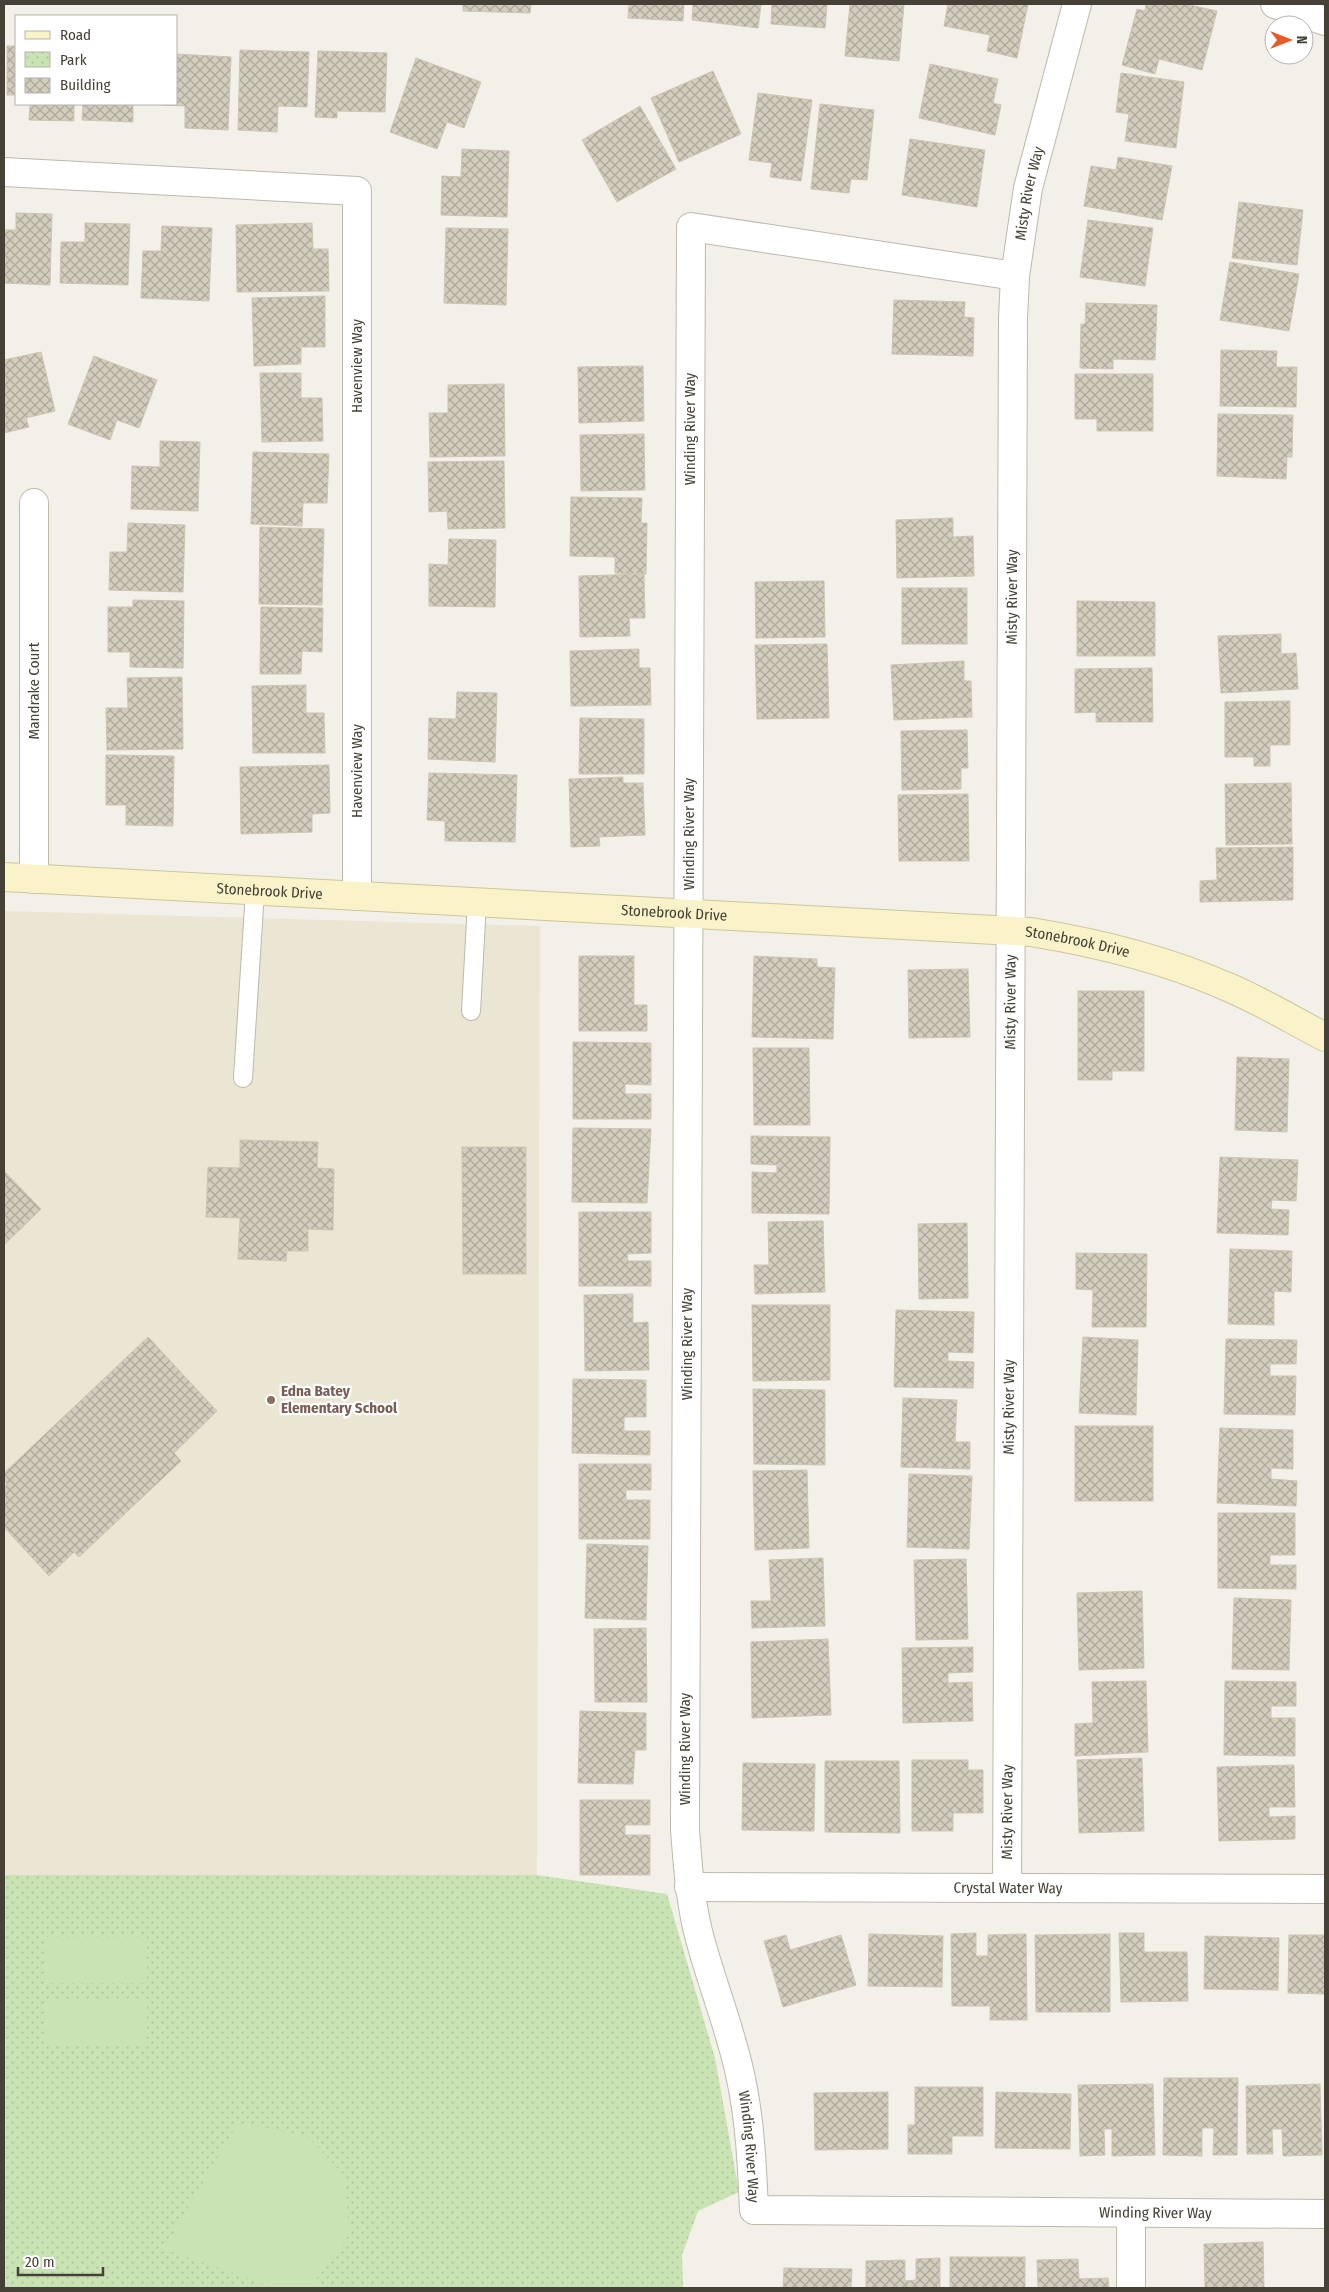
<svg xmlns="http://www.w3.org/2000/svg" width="1329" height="2292" font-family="'Fira Sans Condensed',sans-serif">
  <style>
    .education { fill: #eae6d3 }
    .park { fill: url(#park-dots) }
    .garden { fill: #c9e3b4 }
    .building { fill: url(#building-cross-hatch); stroke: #cdc5b2 }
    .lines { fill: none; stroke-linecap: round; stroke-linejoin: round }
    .lane-casing { stroke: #bdb9ab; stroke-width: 20 }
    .street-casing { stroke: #bdb9ab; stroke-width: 30 }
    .secondary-casing { stroke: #cec69b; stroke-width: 30 }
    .lane { stroke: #fff; stroke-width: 18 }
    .street { stroke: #fff; stroke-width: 28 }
    .secondary { stroke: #faf3ca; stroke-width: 28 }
    .education-dot { fill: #8d6e63; stroke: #fff; stroke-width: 2 }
    .labels { text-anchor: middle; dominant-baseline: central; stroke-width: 4.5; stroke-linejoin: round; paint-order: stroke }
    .street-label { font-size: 15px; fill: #454137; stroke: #fff }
    .education-label { font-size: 15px; font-weight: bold; fill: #785e54; stroke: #fff; text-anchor: start }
  </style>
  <defs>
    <pattern id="park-dots" width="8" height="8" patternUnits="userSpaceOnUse" patternTransform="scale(1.25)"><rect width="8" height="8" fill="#c9e3b4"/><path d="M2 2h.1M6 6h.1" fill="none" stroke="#aec49b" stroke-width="1.8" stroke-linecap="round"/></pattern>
    <pattern id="building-cross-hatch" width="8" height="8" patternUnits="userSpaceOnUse" patternTransform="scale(1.25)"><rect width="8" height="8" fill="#d3cdbe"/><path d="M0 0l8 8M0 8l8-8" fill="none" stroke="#ada89b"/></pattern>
  </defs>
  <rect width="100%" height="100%" fill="#f2f0e8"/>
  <polygon class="education" points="4,911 540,926 537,1875 4,1875"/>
  <polygon class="park" points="4,1875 537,1875 667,1894 715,2058 739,2192 698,2211 682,2255 683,2288 4,2288"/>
  <g class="garden">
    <rect x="45" y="1937" width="102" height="46"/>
    <polygon points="147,1998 147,2045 45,2045 45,1999"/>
    <polygon points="238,2123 307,2136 345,2176 349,2235 310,2288 276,2288 164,2249"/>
  </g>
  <g class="building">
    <polygon points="463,4 531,4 530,13 463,11"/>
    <polygon points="629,4 684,4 683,21 628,18"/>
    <polygon points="693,4 761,4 758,28 692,20"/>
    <polygon points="772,4 827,4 825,28 771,24"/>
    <polygon points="850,4 904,4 899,61 845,56"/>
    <polygon points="948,4 1028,4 1017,58 987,51 990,35 944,26"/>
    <polygon points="1146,4 1185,4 1217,11 1202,70 1159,59 1155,74 1122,65 1137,9 1145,11"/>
    <rect x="7" y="46" width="9" height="49"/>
    <polygon points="240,50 309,52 307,107 278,106 277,132 238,130"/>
    <polygon points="318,51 387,53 385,112 337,111 337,118 315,117"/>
    <polygon points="176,54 231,57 228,130 185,128 185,106 161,105 176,104"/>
    <polygon points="416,58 481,82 464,128 447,122 437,149 390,132"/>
    <polygon points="930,64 998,79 993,103 1001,105 995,135 919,118"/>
    <polygon points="713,71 741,134 679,162 651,98"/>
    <polygon points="1121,73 1184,82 1176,148 1125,141 1129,114 1116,112"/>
    <polygon points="758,93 812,100 801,181 770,177 772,163 749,160"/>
    <polygon points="30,104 74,104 74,121 29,120"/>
    <polygon points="83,104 133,104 133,122 82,120"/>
    <polygon points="820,104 874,110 867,180 851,179 849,193 811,189"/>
    <polygon points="640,106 676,169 617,202 582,140"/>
    <polygon points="910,139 985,150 977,207 902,195"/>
    <polygon points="462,149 509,151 507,217 441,215 442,176 461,177"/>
    <polygon points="1118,157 1172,166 1162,220 1084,206 1091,166 1116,170"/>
    <polygon points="1239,202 1303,210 1297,265 1232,258"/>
    <polygon points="16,213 52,214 50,285 4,283 4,230 16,230"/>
    <polygon points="1088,220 1153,228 1145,286 1080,277"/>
    <polygon points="85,223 130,224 128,285 60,283 61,242 85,242"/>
    <polygon points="312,223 313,249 328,249 329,291 237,292 236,225"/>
    <polygon points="162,226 212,228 209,301 141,298 143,251 161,251"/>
    <polygon points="446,228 508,229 506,305 444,303"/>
    <polygon points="1230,262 1299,274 1289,331 1220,320"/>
    <polygon points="325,296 325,347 301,347 301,364 254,366 252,298"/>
    <polygon points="894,300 965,302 964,317 974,318 973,356 892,354"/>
    <polygon points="1086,303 1157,305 1155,360 1113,359 1113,369 1080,368 1081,324 1085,324"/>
    <polygon points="1221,350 1277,351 1276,367 1297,367 1296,407 1220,406"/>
    <polygon points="41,352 55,411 26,418 29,427 4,433 4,360"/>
    <polygon points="94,356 157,380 139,428 117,420 110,440 68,424"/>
    <polygon points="643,366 644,421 579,423 578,367"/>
    <polygon points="260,373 301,373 301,398 322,398 323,441 262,442"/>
    <polygon points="1075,374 1153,374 1153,431 1097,431 1097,419 1075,419"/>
    <polygon points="504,384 505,456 430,457 429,413 448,413 448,385"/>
    <polygon points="1218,414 1293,415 1292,457 1287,457 1286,479 1217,476"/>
    <polygon points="644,434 645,490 581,491 580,435"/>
    <polygon points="160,441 200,442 198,511 131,509 132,466 160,467"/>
    <polygon points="253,452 329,454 327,503 303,503 302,526 251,524"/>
    <polygon points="504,461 505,528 448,529 447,511 429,512 428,462"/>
    <polygon points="571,497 642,498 641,523 647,523 646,574 615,573 615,557 570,556"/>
    <polygon points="953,518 953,537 973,536 974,576 897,578 896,520"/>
    <polygon points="128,523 185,525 183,592 109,590 110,552 127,552"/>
    <polygon points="260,527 324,529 322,605 259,604"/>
    <polygon points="449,539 496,540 495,607 429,606 429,564 448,565"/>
    <polygon points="644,574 645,618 629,618 630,636 580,637 579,576"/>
    <polygon points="824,581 825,637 756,638 755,582"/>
    <rect x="902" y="588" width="65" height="56"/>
    <polygon points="133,600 184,601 183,668 130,667 130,652 108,652 108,607 133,607"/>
    <polygon points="1077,601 1155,602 1155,656 1077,656"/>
    <polygon points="261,607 323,608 322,652 302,651 301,674 260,674"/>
    <polygon points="1281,634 1281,654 1296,653 1298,689 1221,693 1218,636"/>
    <polygon points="827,644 829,718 757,719 755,645"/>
    <polygon points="639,649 639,668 650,668 651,705 571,706 570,651"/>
    <polygon points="964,661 964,681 971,681 972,717 894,720 891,665"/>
    <polygon points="1152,668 1153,722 1096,722 1096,712 1075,713 1075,669"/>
    <polygon points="182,677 183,749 107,750 106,708 128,708 127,678"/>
    <polygon points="306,685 306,713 324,713 325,753 253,753 252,686"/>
    <polygon points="457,692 497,693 495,762 428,759 429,718 456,719"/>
    <polygon points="1290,701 1290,745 1270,745 1270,766 1254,766 1254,757 1225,757 1225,702"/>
    <polygon points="580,718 644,719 644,774 579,774"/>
    <polygon points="967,730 968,768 961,768 961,789 902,790 901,731"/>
    <polygon points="106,755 174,756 173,826 126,825 126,805 106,805"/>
    <polygon points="329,765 330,813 312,814 312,832 241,834 240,767"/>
    <polygon points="429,773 517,775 515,842 445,841 445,821 427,820"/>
    <polygon points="623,777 623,783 643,783 645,835 599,837 600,846 571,847 569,779"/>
    <polygon points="1291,783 1292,844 1226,845 1225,784"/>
    <polygon points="968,794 969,861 899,861 898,795"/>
    <polygon points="1293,847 1293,900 1200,902 1200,881 1217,880 1216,848"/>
    <polygon points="579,956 634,956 634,1005 647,1005 647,1031 579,1031"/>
    <polygon points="754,956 817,959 817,967 835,968 833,1039 752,1037"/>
    <polygon points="968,969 970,1037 909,1038 908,970"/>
    <polygon points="1078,991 1144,991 1144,1071 1112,1071 1112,1080 1078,1080"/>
    <polygon points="573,1042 651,1043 651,1085 625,1084 625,1094 651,1094 651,1119 573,1119"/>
    <polygon points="753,1048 809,1048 810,1125 754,1125"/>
    <polygon points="1237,1057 1289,1059 1287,1132 1235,1130"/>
    <polygon points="573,1128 651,1129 647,1203 572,1202"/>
    <polygon points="751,1136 830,1137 829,1214 752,1213 752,1172 777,1173 777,1165 751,1164"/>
    <polygon points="240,1140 318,1142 317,1168 334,1169 333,1230 308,1229 308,1251 287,1251 286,1261 238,1259 240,1218 206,1217 208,1167 240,1168"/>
    <polygon points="462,1147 526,1147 526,1274 463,1274"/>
    <polygon points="1220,1157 1298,1160 1296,1201 1272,1200 1271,1209 1289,1210 1288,1235 1217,1233"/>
    <polygon points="4,1171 41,1209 4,1245"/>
    <polygon points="579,1212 651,1212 651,1253 627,1254 628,1261 651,1261 651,1286 579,1286"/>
    <polygon points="823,1221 825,1292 755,1294 754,1265 769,1265 768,1222"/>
    <polygon points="967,1223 968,1298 919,1299 918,1224"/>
    <polygon points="1230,1249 1292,1251 1291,1292 1274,1291 1274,1325 1228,1324"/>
    <polygon points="1076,1253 1147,1254 1146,1327 1092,1327 1093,1290 1076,1289"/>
    <polygon points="633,1294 633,1323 648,1322 649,1370 585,1371 584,1295"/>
    <polygon points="752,1305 830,1305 830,1380 753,1381"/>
    <polygon points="896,1310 974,1312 973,1353 948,1352 948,1361 974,1362 973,1388 894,1387"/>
    <polygon points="148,1337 217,1411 174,1453 181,1461 79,1557 74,1552 49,1576 4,1527 4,1487 7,1484 4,1480 4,1473"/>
    <polygon points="1083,1337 1138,1340 1136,1415 1079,1413"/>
    <polygon points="1226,1339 1297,1340 1296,1364 1270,1364 1270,1376 1296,1376 1295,1415 1224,1414"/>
    <polygon points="573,1379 646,1380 646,1417 624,1417 624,1431 650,1431 650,1455 572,1453"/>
    <polygon points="753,1389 825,1390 825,1465 754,1464"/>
    <polygon points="903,1398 957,1400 955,1442 970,1442 970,1469 901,1467"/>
    <rect x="1075" y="1426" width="78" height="75"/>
    <polygon points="1220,1428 1293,1430 1293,1469 1271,1468 1271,1479 1297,1481 1296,1506 1217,1503"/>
    <polygon points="579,1464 651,1464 651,1490 626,1490 626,1500 650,1500 650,1539 579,1539"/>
    <polygon points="807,1470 809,1548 755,1550 753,1471"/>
    <polygon points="909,1474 972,1476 969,1549 907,1547"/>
    <polygon points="1218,1513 1295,1513 1295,1555 1270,1555 1270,1565 1296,1565 1296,1589 1218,1588"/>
    <polygon points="587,1544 648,1546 646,1620 585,1618"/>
    <polygon points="823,1558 825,1626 752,1628 751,1601 771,1601 769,1560"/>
    <polygon points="966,1559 968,1639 916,1640 914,1560"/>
    <polygon points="1142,1591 1144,1668 1079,1670 1077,1593"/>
    <polygon points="1234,1598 1291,1600 1289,1670 1232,1669"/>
    <polygon points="646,1628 647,1702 595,1702 594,1629"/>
    <polygon points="828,1639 831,1715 752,1718 751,1642"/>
    <polygon points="973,1647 973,1672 948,1673 948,1683 972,1682 973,1721 903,1723 902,1648"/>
    <polygon points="1146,1681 1148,1752 1075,1756 1075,1724 1093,1723 1092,1682"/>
    <polygon points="1225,1681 1296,1682 1296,1706 1271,1706 1271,1718 1295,1718 1295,1756 1224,1755"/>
    <polygon points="580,1711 646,1713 646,1750 635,1750 633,1784 578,1783"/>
    <polygon points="1142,1758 1144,1831 1079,1833 1077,1760"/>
    <polygon points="912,1760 968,1760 968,1770 983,1770 983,1813 953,1813 953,1831 912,1831"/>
    <polygon points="825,1761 899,1761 900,1833 825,1832"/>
    <polygon points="743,1763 815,1764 814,1831 742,1830"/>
    <polygon points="1294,1765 1295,1807 1269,1807 1269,1817 1295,1816 1295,1839 1219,1841 1217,1767"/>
    <polygon points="580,1800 650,1800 650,1825 625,1825 625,1835 650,1835 650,1875 580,1875"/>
    <polygon points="976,1933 976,1956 988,1956 988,1935 1026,1934 1027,2020 990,2020 990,2006 952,2006 951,1934"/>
    <polygon points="1119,1933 1144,1933 1144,1952 1187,1952 1188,2001 1121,2002"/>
    <polygon points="869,1934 943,1936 942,1987 868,1986"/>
    <polygon points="1110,1934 1110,2012 1036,2012 1035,1935"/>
    <polygon points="786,1935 790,1950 841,1935 856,1985 783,2007 764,1941"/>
    <polygon points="1289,1935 1325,1935 1325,1994 1288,1993"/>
    <polygon points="1205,1936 1279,1938 1278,1990 1204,1989"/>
    <polygon points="1164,2078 1238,2078 1237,2155 1213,2155 1214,2128 1202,2128 1202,2156 1163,2155"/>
    <polygon points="1153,2084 1155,2155 1112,2156 1112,2129 1104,2129 1105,2155 1080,2156 1078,2085"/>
    <polygon points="1320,2084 1322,2155 1283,2156 1282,2129 1272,2129 1273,2154 1247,2154 1246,2086"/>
    <polygon points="915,2087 983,2087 983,2136 952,2136 952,2154 908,2154 908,2125 915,2125"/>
    <polygon points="888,2092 888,2149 815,2150 814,2093"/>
    <polygon points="996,2092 1071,2094 1070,2149 995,2148"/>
    <polygon points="1263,2242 1264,2288 1205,2288 1204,2244"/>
    <rect x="950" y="2257" width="75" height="31"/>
    <polygon points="940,2258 940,2288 866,2288 866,2261 905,2260 905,2281 916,2280 916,2259"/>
    <polygon points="1078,2259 1079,2279 1108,2278 1109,2288 1038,2288 1037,2260"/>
    <polygon points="784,2268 852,2269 851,2288 783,2288"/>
  </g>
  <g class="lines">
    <defs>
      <g id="lane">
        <polyline points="471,1011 477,902"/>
        <polyline points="243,1078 255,891"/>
      </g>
      <g id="street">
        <polyline points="1275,4 1325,21"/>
        <polyline points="4,172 357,191 357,896"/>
        <path id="s1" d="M 1015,276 L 691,227 L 685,1830 C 688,1866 690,1903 700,1939 C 712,1984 730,2028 740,2074 C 750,2119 752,2164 754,2210 L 1325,2214"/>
        <polyline points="34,503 34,879"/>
        <path id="s2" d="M 689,1887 L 1325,1889"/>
        <path id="s3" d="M 1007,1888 L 1013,319 L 1015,276 L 1028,188 L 1077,4"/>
        <polyline points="1131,2288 1131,2213"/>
      </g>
      <g id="secondary">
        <path id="s4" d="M 4,877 L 1031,932 C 1098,943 1161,958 1223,985 C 1258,999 1292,1020 1325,1037"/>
      </g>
    </defs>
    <use href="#lane" class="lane-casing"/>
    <use href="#street" class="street-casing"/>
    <use href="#secondary" class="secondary-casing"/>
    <use href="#lane" class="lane"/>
    <use href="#street" class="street"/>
    <use href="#secondary" class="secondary"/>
  </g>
  <circle class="education-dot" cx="271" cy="1400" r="5"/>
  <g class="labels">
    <g class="street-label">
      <text stroke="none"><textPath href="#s3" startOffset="1696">Misty River Way</textPath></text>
      <text transform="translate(357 366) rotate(-90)">Havenview Way</text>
      <text transform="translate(690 429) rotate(-90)">Winding River Way</text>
      <text stroke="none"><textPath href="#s3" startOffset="1291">Misty River Way</textPath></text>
      <text transform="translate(34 691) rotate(-90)">Mandrake Court</text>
      <text transform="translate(357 771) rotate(-90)">Havenview Way</text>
      <text transform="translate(689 834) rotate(-90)">Winding River Way</text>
      <text stroke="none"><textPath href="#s4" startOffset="266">Stonebrook Drive</textPath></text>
      <text stroke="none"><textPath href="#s4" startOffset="671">Stonebrook Drive</textPath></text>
      <text stroke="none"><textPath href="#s4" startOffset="1076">Stonebrook Drive</textPath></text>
      <text stroke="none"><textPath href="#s3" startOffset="886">Misty River Way</textPath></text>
      <text transform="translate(687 1344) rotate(-90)">Winding River Way</text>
      <text stroke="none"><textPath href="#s3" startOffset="481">Misty River Way</textPath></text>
      <text transform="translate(685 1749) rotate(-90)">Winding River Way</text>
      <text stroke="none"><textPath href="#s3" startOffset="76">Misty River Way</textPath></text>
      <text stroke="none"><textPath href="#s2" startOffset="319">Crystal Water Way</textPath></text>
      <text stroke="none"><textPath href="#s1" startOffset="2255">Winding River Way</textPath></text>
      <text stroke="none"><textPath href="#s1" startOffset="2720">Winding River Way</textPath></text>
    </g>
    <g class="education-label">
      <text x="281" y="1391">Edna Batey<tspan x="281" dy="17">Elementary School</tspan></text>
    </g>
  </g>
  <rect width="1329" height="2292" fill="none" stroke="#454137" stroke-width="10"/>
  <rect x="15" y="15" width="162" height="90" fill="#ffffff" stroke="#b5b3af"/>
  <rect x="25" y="31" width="25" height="8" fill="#faf3ca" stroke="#b5b3af"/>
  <text x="60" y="40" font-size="15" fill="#454137">Road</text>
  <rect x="25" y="52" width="25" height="15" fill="url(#park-dots)" stroke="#b5b3af"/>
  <text x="60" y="65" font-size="15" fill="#454137">Park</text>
  <rect x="25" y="78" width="25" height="15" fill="url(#building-cross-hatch)" stroke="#b5b3af"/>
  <text x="60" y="90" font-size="15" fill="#454137">Building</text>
  <g transform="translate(1289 40) rotate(90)"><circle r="24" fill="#ffffff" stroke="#b5b3af"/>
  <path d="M0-4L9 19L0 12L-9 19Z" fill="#e75b2a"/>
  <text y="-8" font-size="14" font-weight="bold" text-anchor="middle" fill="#454137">N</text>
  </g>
  <path d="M18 2267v8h85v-8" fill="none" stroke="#454137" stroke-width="2.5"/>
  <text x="25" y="2267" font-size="15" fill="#454137" stroke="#ffffff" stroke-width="4" paint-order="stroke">20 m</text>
</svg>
